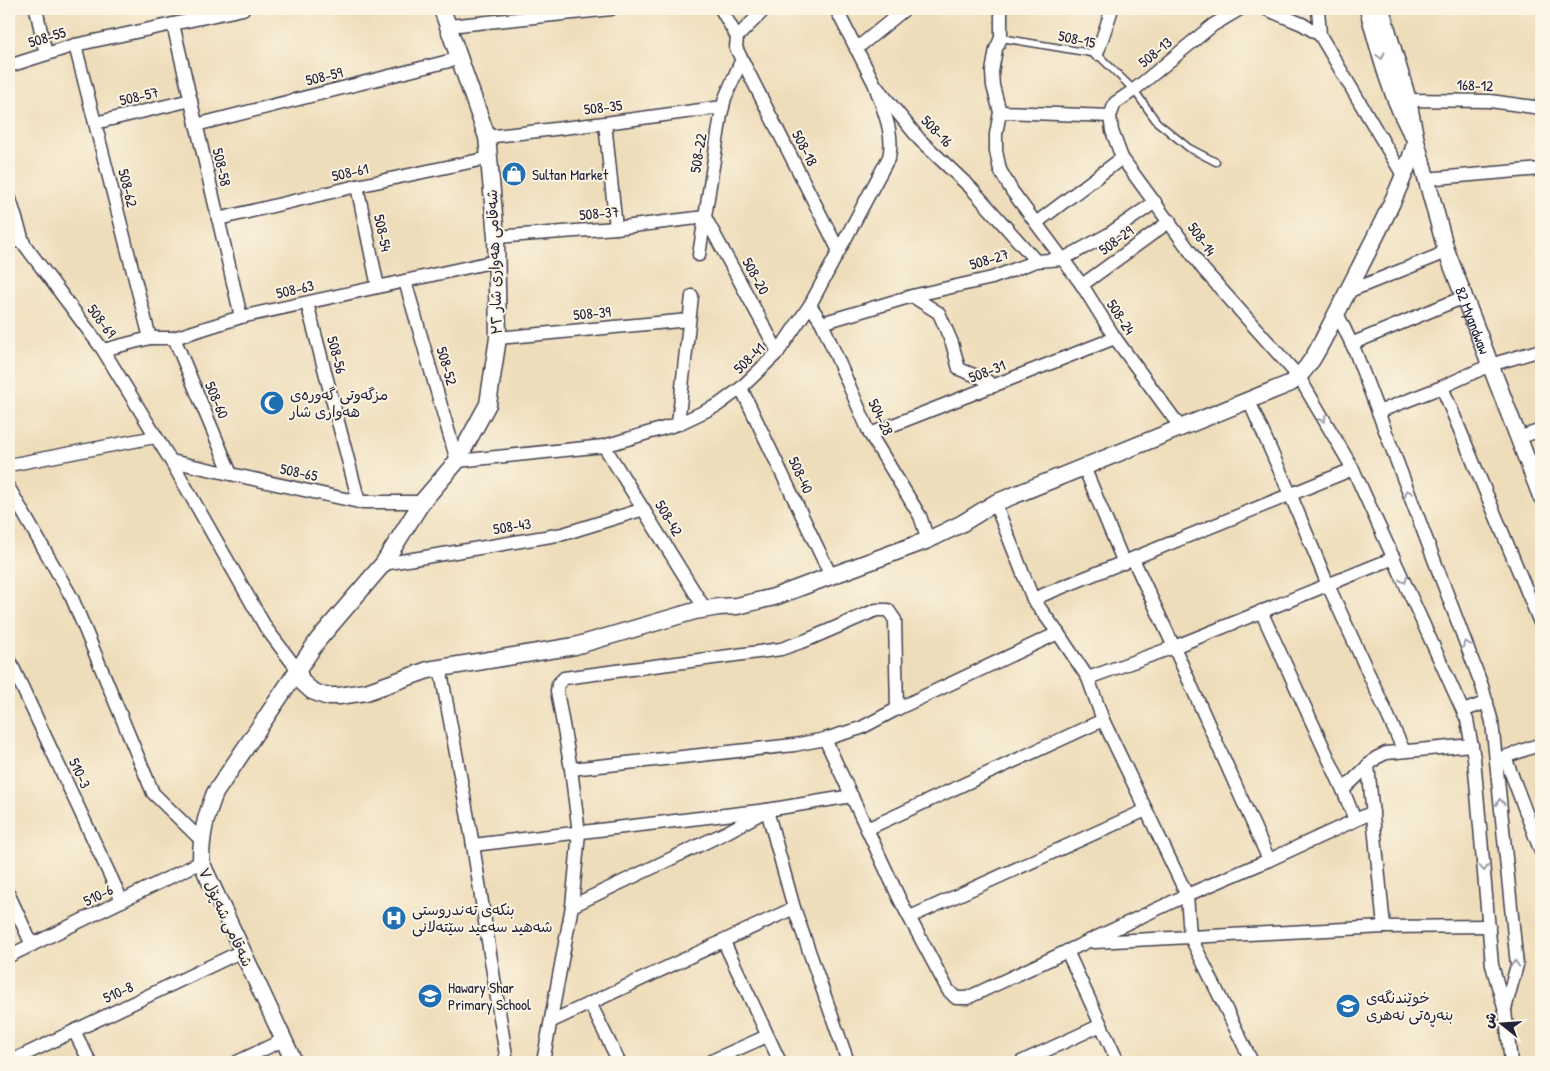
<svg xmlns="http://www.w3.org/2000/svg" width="1550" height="1071" font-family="'Patrick Hand','Playpen Sans Arabic',sans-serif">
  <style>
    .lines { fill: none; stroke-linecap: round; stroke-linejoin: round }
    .service-casing { stroke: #413e4e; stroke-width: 9 }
    .minor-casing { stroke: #413e4e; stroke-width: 15 }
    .tertiary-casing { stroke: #413e4e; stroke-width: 19 }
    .service { stroke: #fff; stroke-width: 6 }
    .minor { stroke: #fff; stroke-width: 12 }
    .tertiary { stroke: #fff; stroke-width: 16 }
    .oneway { stroke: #9c9ca7 }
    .labels { text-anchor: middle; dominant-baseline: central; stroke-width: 4; stroke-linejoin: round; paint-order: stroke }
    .street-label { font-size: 15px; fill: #22223b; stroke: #fcf5e5 }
    .poi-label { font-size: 15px; fill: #22223b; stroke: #fcf5e5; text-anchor: start }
  </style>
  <rect width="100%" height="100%" fill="#fcf5e5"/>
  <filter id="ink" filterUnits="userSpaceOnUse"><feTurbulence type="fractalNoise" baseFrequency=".02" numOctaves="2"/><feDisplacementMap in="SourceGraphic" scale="10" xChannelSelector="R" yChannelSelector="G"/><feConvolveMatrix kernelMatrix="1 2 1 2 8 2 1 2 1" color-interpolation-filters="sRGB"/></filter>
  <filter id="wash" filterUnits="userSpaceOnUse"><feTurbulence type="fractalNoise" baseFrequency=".0096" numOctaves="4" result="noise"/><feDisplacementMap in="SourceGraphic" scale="20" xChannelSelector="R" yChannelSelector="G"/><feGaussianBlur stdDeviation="1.12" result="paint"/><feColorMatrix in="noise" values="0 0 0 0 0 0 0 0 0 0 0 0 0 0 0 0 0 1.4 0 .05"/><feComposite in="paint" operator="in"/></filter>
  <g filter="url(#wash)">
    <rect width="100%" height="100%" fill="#eeddba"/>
  </g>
  <g filter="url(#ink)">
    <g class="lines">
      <defs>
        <polyline id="service" points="1001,38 1097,54 1134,90 1157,122 1189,148 1216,162"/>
        <g id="minor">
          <polyline points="36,9 46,54"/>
          <polyline points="721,9 737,37"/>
          <polyline points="765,9 737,37 736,48 839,251"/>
          <polyline points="836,9 875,85 920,140 972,189 1036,261"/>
          <polyline points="1001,9 1001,38 996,49 992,72 993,86 1000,112 996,134 996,151 1000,170 1012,191 1082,285 1115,338 1181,428"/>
          <polyline points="1240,9 1213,25 1134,90 1115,103 1110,116 1112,131 1122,158 1203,269 1299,377 1353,469 1467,720 1474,758 1492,965 1505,1011 1511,1062"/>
          <polyline points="1266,9 1302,24 1320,35"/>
          <polyline points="1318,9 1320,35 1404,177"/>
          <polyline points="173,24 241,317"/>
          <polyline points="449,26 611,9"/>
          <polyline points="75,45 150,338"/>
          <polyline points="856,49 905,9"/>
          <polyline points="1097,54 1112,9"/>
          <polyline points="9,66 75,45 243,9"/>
          <polyline points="1408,100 1490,101 1541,108"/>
          <polyline points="1000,112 1110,116"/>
          <polyline points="95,123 191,100"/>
          <polyline points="605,123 616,228"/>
          <polyline points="196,125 461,58"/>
          <polyline points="487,137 605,123 723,107"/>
          <polyline points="1425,179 1541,169"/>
          <polyline points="357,186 378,287"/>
          <polyline points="9,196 24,244"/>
          <polyline points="218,219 357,186 489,158"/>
          <polyline points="1036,223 1122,158"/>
          <polyline points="9,237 24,244 103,350 171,461 266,628 297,669"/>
          <polyline points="496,237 616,228 705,217 778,352"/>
          <polyline points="699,255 721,115 725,98 742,59"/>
          <path d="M 405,281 L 457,461 L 604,446 L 678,424 L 718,405 L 741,388 L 778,352 L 810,305 L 889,157 C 895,133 882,108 875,85"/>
          <polyline points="1082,285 1170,221"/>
          <polyline points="1347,294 1352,290 1437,256 1446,250"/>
          <polyline points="912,296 939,313 952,343 959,369 984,379 994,386"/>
          <polyline points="307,303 359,502"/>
          <polyline points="810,305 822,323 870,434 920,516 928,540"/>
          <polyline points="1337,313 1355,351 1482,686 1492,722 1517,965 1505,1009"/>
          <polyline points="822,323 912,296 992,278 1036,261 1063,259 1109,234 1155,202"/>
          <polyline points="174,338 231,474"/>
          <polyline points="498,338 689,320"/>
          <polyline points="1351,344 1464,297"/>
          <polyline points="103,350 150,338 174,338 241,317 496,261"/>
          <polyline points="1442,387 1541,625"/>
          <polyline points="741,388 831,576"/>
          <polyline points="1249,401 1291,496 1328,585 1404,751"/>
          <polyline points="1378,412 1442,387 1490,365 1541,350"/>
          <polyline points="678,424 692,296"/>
          <polyline points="870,434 1115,338"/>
          <polyline points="1518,438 1541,430"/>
          <polyline points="604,446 705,609"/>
          <polyline points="171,461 359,502 422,502"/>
          <polyline points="9,465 155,437"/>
          <polyline points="1084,467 1124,563"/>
          <polyline points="9,488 72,598 153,793 201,840"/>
          <polyline points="995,503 1033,599 1058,633 1088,678 1103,720 1187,895 1190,936 1252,1062"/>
          <polyline points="1133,559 1174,647 1269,860"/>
          <polyline points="383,564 563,534 644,509"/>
          <polyline points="1033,599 1353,469"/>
          <polyline points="1261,611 1343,790 1355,820"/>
          <polyline points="9,659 122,901"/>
          <polyline points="440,667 473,845 507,1062"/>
          <polyline points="1088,678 1174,647 1394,558"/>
          <polyline points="1463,711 1487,702"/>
          <polyline points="825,739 900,900 948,990 956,998 967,998 1187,895 1269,860 1373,812"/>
          <polyline points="1505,757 1541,852"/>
          <polyline points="1499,759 1541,744"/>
          <polyline points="1368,765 1384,927"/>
          <polyline points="571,769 794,745 825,739 861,728 897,709 1058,633"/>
          <polyline points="1343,790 1376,758 1386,753 1472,745"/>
          <polyline points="867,829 1103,720"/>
          <polyline points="473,845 767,810 794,908 848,1062"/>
          <polyline points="9,895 32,945"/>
          <polyline points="572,906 727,832 767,810 852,796"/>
          <polyline points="910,917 1146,810"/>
          <polyline points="723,940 780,1062"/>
          <polyline points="1094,942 1384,927 1489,926"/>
          <polyline points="1067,951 1118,1062"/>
          <polyline points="9,956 201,862"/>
          <polyline points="590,1003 619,1062"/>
          <polyline points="552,1021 794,908"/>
          <polyline points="74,1031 90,1062"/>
          <polyline points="9,1062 242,951"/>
          <polyline points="237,1062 283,1040"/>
          <polyline points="543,1062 572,906 579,833 571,769 557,691 558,684 564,678 781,649 807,640 876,610 888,610 895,620 897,709"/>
          <polyline points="709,1062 767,1036"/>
          <polyline points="1021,1062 1101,1025"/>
        </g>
        <g id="tertiary">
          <path id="s1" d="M 1381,9 L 1408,100 L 1416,141 L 1446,250 L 1541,496"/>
          <path d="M 297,669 L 302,682 L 312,691 L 325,696 L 339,696 L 366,692 L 428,670 L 575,646 L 695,611 L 719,607 L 737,606 L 774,597 L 928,540 L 961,524 L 995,503 L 1291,383 C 1309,369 1318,350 1328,330 C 1338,310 1348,291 1358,271 C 1379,229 1402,187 1416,141 C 1392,101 1380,54 1368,9"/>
          <path d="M 294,1062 L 201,862 C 201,836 205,818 215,793 L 318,640 L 383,564 L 422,502 L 457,461 L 488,404 L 498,338 L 496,237 L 488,147 L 487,137 L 442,9"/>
        </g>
      </defs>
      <use href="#service" class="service-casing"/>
      <use href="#minor" class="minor-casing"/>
      <use href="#tertiary" class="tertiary-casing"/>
      <use href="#service" class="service"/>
      <use href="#minor" class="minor"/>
      <use href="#tertiary" class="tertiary"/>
    </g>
    <defs><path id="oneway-chevron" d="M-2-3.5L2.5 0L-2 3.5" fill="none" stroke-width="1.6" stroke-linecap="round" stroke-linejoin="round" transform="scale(1.25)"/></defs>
    <g class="oneway">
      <use href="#oneway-chevron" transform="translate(1381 56) rotate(74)"/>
      <use href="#oneway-chevron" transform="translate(1323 419) rotate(60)"/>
      <use href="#oneway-chevron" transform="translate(1408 493) rotate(-111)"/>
      <use href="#oneway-chevron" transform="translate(1404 580) rotate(65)"/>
      <use href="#oneway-chevron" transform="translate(1466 644) rotate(-111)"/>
      <use href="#oneway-chevron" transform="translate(1500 802) rotate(-96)"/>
      <use href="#oneway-chevron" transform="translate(1484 868) rotate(85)"/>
      <use href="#oneway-chevron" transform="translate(1515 964) rotate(-87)"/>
    </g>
  </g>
  <defs>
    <symbol id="shop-disc" viewBox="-11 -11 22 22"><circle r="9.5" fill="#1f6fb2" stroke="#fcf5e5"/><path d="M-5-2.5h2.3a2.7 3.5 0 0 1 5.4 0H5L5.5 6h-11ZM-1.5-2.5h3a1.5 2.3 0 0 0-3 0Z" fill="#fff"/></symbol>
    <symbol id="mosque-disc" viewBox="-11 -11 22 22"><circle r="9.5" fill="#1f6fb2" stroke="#fcf5e5"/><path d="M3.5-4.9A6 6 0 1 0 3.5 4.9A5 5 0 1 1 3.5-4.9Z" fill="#fff"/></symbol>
    <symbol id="hospital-disc" viewBox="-11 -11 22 22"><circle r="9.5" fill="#1f6fb2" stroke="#fcf5e5"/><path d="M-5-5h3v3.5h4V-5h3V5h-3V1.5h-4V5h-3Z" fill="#fff"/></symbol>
    <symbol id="school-disc" viewBox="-11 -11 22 22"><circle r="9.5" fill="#1f6fb2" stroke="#fcf5e5"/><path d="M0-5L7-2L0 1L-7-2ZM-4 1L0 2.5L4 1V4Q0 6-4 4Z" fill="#fff"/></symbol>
  </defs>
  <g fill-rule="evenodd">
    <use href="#shop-disc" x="500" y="160" width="28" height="28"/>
    <use href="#mosque-disc" x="258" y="389" width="28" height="28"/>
    <use href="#hospital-disc" x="380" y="904" width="28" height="28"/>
    <use href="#school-disc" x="416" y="982" width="28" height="28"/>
    <use href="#school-disc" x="1334" y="992" width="28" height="28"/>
  </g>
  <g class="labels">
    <g class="street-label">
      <text transform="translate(47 37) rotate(-17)">508-55</text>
      <text transform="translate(1077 39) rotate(12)">508-15</text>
      <text transform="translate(1155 52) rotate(-39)">508-13</text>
      <text transform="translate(324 76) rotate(-14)">508-59</text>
      <text transform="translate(1475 85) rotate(2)">168-12</text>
      <text transform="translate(139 96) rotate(-13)">508-57</text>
      <text transform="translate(603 107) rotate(-7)">508-35</text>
      <text transform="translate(937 131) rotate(46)">508-16</text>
      <text transform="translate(805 148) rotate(63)">508-18</text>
      <text transform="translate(698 153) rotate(-81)">508-22</text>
      <text transform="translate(222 167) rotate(77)">508-58</text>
      <text transform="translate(350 172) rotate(-13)">508-61</text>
      <text transform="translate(128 188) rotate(76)">508-62</text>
      <text transform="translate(599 213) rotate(-5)">508-37</text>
      <text transform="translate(383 233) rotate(78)">508-54</text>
      <text transform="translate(1202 239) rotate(55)">508-14</text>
      <text transform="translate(1116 240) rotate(-36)">508-29</text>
      <text transform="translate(989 259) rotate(-17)">508-27</text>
      <text transform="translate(494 262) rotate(-92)">شەقامی هەواری شار ٣٢</text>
      <text transform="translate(756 276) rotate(61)">508-20</text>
      <text transform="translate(295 289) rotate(-13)">508-63</text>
      <text transform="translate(592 313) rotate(-5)">508-39</text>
      <text transform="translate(1121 317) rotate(57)">508-24</text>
      <text transform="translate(102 321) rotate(53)">508-69</text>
      <text stroke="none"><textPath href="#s1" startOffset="325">82 Myandwaw</textPath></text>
      <text transform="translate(337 355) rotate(75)">508-56</text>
      <text transform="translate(749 358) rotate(-44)">508-41</text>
      <text transform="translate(447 366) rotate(74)">508-52</text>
      <text transform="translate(987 371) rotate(-21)">508-31</text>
      <text transform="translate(217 400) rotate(67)">508-60</text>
      <text transform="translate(881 417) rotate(64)">504-28</text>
      <text transform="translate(299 472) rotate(12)">508-65</text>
      <text transform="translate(801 475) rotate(65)">508-40</text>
      <text transform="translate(669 518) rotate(59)">508-42</text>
      <text transform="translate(512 526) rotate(-9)">508-43</text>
      <text transform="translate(80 773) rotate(65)">510-3</text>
      <text transform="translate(98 895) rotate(-26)">510-6</text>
      <text transform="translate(226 917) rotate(65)">شەقامی شەپۆل ٧</text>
      <text transform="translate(118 992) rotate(-25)">510-8</text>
    </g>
    <g class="poi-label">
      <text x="532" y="174">Sultan Market</text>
      <text x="290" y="394">مزگەوتی گەورەی<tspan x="290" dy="17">هەواری شار</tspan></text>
      <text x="412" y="909">بنکەی تەندروستی<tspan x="412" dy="17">شەهید سەعید سێتەلانی</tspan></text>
      <text x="448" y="987">Hawary Shar<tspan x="448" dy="17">Primary School</tspan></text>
      <text x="1366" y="997">خوێندنگەی<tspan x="1366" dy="17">بنەڕەتی نەهری</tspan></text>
    </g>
  </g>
  <rect width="1550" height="1071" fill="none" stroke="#fcf5e5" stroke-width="30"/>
  <g transform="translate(1502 1024) rotate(287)" stroke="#fcf5e5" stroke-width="4" paint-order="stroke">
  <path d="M0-4L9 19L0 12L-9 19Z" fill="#22223b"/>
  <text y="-8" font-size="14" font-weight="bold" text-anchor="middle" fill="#22223b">ش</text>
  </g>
</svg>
